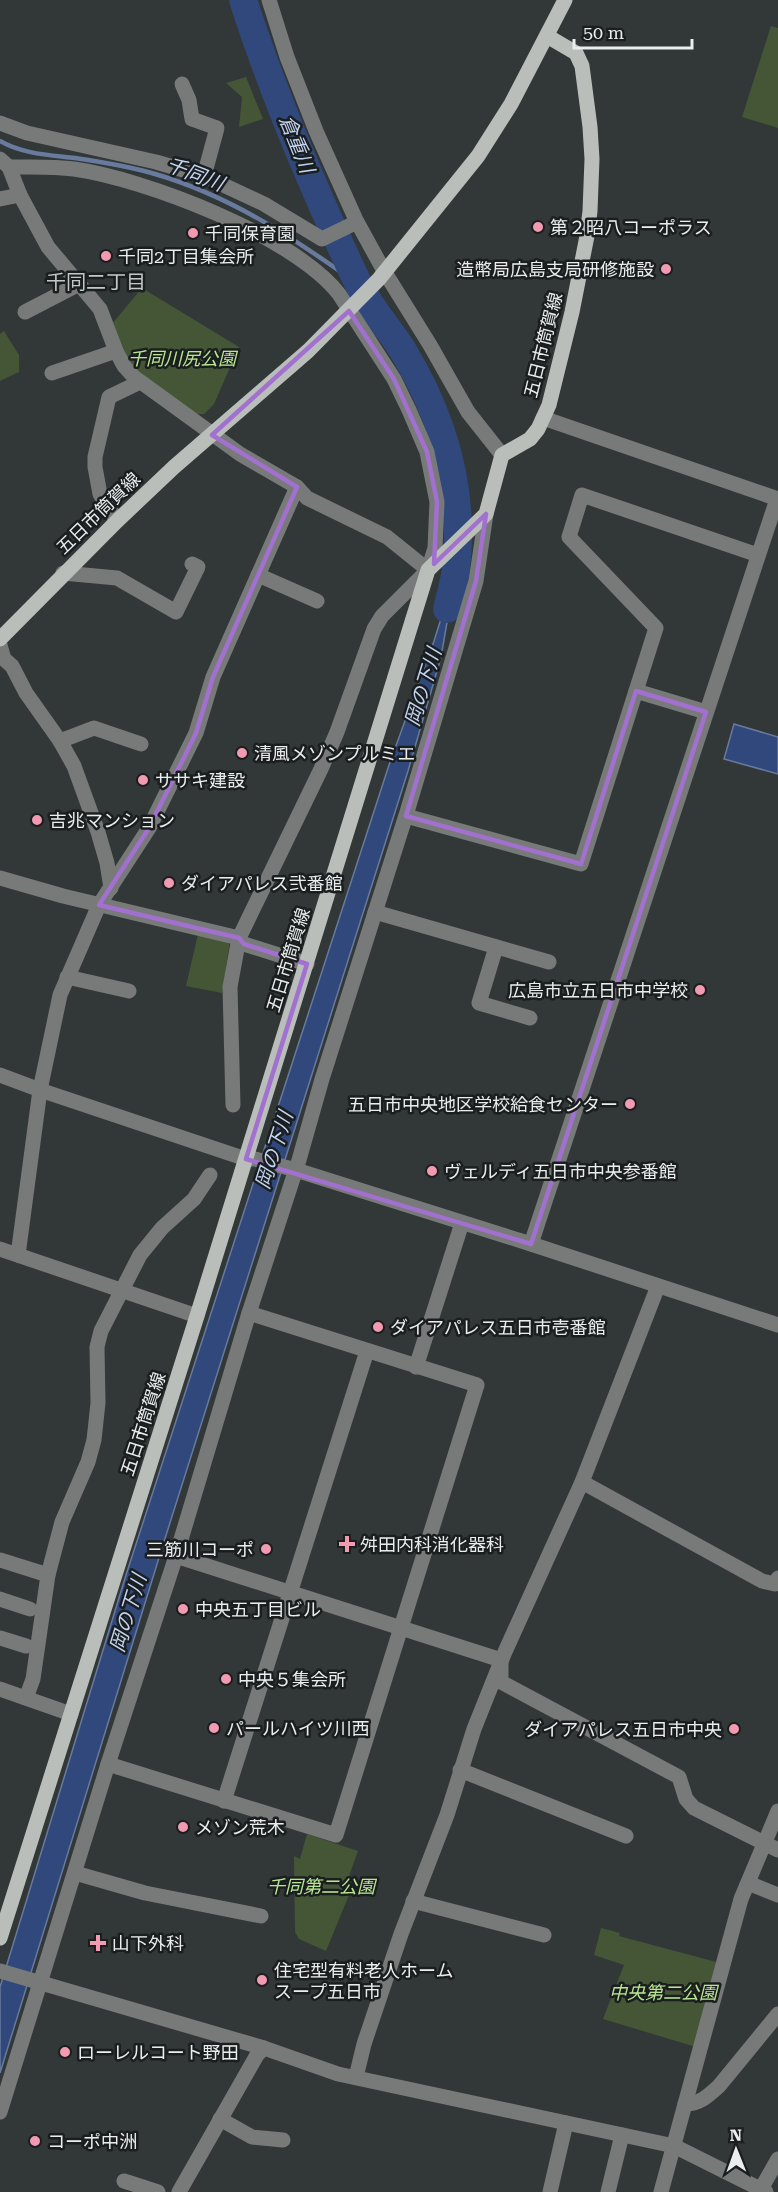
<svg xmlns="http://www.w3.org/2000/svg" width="778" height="2192" font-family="'Roboto Serif','Noto Sans JP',serif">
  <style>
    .green { fill: #455637 }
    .water { fill: #30487b; stroke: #687a9d; stroke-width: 1.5 }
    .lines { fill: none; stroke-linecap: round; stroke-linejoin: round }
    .stream { stroke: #687a9d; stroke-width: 4.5 }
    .river { stroke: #30487b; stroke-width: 28 }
    .minor { stroke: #787a79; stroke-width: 15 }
    .major { stroke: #b9bebb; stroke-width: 15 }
    .marked { fill: none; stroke: #a270cf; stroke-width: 4.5; stroke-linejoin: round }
    .poi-dot { fill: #f19ab2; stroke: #1b1e1e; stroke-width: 2 }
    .labels { text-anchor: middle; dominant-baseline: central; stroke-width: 5; stroke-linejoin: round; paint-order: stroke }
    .poi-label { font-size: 18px; fill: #eaeded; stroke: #1b1e1e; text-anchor: start }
    .street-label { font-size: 18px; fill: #eaeded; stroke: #1b1e1e }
    .park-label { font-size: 18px; font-style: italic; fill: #b8e691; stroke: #1b1e1e }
    .water-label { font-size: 20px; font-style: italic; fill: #c1d2f2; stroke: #1b1e1e }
    .neighbourhood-label { font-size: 20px; fill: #c1c8c8; stroke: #1b1e1e }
  </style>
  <rect width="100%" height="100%" fill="#323737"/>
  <g class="green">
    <polygon points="771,26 778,28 778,128 742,117"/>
    <polygon points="246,77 263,119 239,127 242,97 226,83"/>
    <polygon points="142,288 239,347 214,404 204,414 197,414 156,387 130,364 112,324"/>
    <polygon points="4,331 19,355 19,372 0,381 0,334"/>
    <polygon points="198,934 230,941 222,993 186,986"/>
    <polygon points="307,1834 358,1851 348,1879 351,1890 326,1951 299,1939 295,1932 294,1856 300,1859"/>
    <polygon points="601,1928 620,1933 619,1936 720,1963 696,2047 603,2019 624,1965 594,1955"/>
  </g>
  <g class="water">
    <polygon points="456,571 441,657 408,771 162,1548 0,2073 0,1987 126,1575 389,765 434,641"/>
    <polygon points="734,724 778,737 778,774 724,759"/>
  </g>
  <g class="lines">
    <path class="stream" d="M 0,141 C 22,154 50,155 75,158 C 102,162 129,166 155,174 C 231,196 295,239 358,284"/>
    <path class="river" d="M 243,0 C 274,96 314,190 357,281 C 368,306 388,327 402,349 C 443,416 465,491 456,569 C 454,583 450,596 447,609"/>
    <g class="minor">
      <polyline points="269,0 287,57 316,131 356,220 384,271 430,345 468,412 502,455"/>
      <polyline points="182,84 189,100 192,119 217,128 204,176"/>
      <polyline points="0,123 27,133 156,162 204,176 264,204 322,239 357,222"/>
      <polyline points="0,159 9,167 20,195 48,247 100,309 116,351 124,366 134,377 240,454 297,487 307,498 387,537 428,570"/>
      <path d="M 9,167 C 31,167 52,166 74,169 C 145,179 294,236 339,294 L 394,379 L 409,410 L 427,452 L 437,502 L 435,548 L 428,570 L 382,616 L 374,629 L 337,732 L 321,769 L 239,938 L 230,987 L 233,1105"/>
      <polyline points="0,199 20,195"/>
      <polyline points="25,312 79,284"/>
      <polyline points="52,373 116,351"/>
      <polyline points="543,418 778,499"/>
      <polyline points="117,521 100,494 95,467 95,457 109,397 140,382"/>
      <polyline points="63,573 117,578 176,612 198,567 192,564"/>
      <polyline points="258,575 317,601"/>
      <polyline points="0,645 4,659 12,666 26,693 60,741 74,766 98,832 107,863 111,888"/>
      <polyline points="636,691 706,712"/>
      <polyline points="60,741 94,728 141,744"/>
      <polyline points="406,816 581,864 656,628 569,537 582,495 758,555"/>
      <polyline points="0,878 63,896 239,938 244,944 307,964"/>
      <polyline points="375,912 549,962"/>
      <polyline points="496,947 479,1003 530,1018"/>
      <polyline points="67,977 129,991"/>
      <polyline points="0,1075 40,1090 246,1159 255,1159 296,1170 531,1244 778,1325"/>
      <polyline points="531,1244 777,499"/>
      <polyline points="0,1249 197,1316"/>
      <polyline points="18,1255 40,1090 60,995 99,905 149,828 196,733 213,677 297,487"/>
      <polyline points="416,1367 462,1223"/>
      <polyline points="582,1482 762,1581 775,1584 778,1578"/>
      <polyline points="176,1556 498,1659 501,1662 501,1682 679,1777 686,1799 694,1808 778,1850"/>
      <polyline points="0,1560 48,1575"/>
      <polyline points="0,1599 30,1609"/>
      <polyline points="0,1638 26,1646"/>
      <polyline points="0,1689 71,1714"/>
      <polyline points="26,1698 33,1679 48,1575 62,1522 88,1462 94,1440 98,1403 97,1347 101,1331 140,1255 162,1228 194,1199 210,1175"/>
      <polyline points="108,1764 336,1835 477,1385 249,1313"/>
      <polyline points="460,1770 626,1836"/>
      <polyline points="224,1801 367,1351"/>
      <polyline points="75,1873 145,1893 261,1916"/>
      <polyline points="748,1883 778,1895"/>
      <polyline points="413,1901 544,1935"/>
      <polyline points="0,1971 264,2048 338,2074 674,2146 766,2192"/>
      <polyline points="356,2077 364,2044 401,1934 447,1815 474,1729 504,1654 582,1482 658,1286"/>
      <path d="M 685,2104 C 699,2105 709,2095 719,2086 L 778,2014"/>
      <polyline points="0,2112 108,1764 176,1556 249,1313 299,1160 322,1079 407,812 476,581 486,514"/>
      <polyline points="220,2119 252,2137 283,2140"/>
      <polyline points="124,2181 158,2192"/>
      <polyline points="761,2189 778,2159"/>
      <polyline points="179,2192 257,2055 264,2048"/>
      <polyline points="550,2192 566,2123"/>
      <polyline points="608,2192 622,2135"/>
      <polyline points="661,2192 741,1899 778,1811"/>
    </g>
    <g class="major">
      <polyline points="0,639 117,521 174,467 308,351 379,279 478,156 511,104 565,0"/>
      <polyline points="0,1938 197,1316 428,570 486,514 502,455 530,439 538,429 549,405 572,312 587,236 590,211 592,159 590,127 582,66 576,53 547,36"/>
    </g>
  </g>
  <path class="marked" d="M 349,311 L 394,379 L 427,452 L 437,502 L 434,564 L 486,514 L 476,581 L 406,816 L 581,864 L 636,691 L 706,712 L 531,1244 L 246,1159 L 307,964 L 244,944 L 239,938 L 99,905 L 149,828 L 196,733 L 213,677 L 297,487 L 212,435 Z"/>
  <g class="poi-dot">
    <circle cx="538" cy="227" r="6"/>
    <circle cx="193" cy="233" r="6"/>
    <circle cx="106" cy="256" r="6"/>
    <circle cx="666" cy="269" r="6"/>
    <circle cx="242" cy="753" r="6"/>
    <circle cx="143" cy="780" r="6"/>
    <circle cx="37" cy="820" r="6"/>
    <circle cx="169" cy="883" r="6"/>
    <circle cx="700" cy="990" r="6"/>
    <circle cx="630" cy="1104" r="6"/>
    <circle cx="432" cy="1171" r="6"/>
    <circle cx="378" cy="1327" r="6"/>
    <path d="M344 1535h6v6h6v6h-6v6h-6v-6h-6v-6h6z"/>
    <circle cx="266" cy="1549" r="6"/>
    <circle cx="183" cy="1609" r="6"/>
    <circle cx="226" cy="1679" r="6"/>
    <circle cx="214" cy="1728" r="6"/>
    <circle cx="734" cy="1729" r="6"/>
    <circle cx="183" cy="1827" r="6"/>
    <path d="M95 1934h6v6h6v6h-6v6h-6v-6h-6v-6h6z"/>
    <circle cx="262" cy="1980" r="6"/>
    <circle cx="65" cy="2052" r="6"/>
    <circle cx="35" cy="2141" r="6"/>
  </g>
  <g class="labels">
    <g class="poi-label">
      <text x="550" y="227">第２昭八コーポラス</text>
      <text x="205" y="233">千同保育園</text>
      <text x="118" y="256">千同2丁目集会所</text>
      <text x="654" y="269" text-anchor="end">造幣局広島支局研修施設</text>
      <text x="254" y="753">清風メゾンプルミエ</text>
      <text x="155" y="780">ササキ建設</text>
      <text x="49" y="820">吉兆マンション</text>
      <text x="181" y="883">ダイアパレス弐番館</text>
      <text x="688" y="990" text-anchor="end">広島市立五日市中学校</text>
      <text x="618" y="1104" text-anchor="end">五日市中央地区学校給食センター</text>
      <text x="444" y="1171">ヴェルディ五日市中央参番館</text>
      <text x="390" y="1327">ダイアパレス五日市壱番館</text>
      <text x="360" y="1544">舛田内科消化器科</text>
      <text x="254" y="1549" text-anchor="end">三筋川コーポ</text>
      <text x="195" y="1609">中央五丁目ビル</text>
      <text x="238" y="1679">中央５集会所</text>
      <text x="226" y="1728">パールハイツ川西</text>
      <text x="722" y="1729" text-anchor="end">ダイアパレス五日市中央</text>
      <text x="195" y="1827">メゾン荒木</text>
      <text x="112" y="1943">山下外科</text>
      <text x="274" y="1970">住宅型有料老人ホーム<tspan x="274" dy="21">スープ五日市</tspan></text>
      <text x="77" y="2052">ローレルコート野田</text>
      <text x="47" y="2141">コーポ中洲</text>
    </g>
    <g class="street-label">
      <text transform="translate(543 345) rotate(-76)">五日市筒賀線</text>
      <text transform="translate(98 513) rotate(-44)">五日市筒賀線</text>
      <text transform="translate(288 960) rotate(-73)">五日市筒賀線</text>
      <text transform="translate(143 1424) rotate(-72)">五日市筒賀線</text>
    </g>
    <g class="park-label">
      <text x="182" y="358">千同川尻公園</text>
      <text x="321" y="1886">千同第二公園</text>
      <text x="663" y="1992">中央第二公園</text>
    </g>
    <g class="water-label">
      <text transform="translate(297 144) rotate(68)">倉重川</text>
      <text transform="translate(195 174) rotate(21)">千同川</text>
      <text transform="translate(423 687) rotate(-73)">岡の下川</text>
      <text transform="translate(274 1150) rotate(-72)">岡の下川</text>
      <text transform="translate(128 1613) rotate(-73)">岡の下川</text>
    </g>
    <g class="neighbourhood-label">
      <text x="96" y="282">千同二丁目</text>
    </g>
  </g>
  <g transform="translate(736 2150) rotate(359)" stroke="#1b1e1e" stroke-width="4.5" paint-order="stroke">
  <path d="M0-4.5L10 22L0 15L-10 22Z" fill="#eaeded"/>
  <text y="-9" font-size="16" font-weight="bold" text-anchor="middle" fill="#eaeded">N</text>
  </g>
  <path d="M574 39v9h118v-9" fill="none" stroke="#eaeded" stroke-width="3"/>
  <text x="583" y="39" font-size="18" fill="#eaeded" stroke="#1b1e1e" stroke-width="4.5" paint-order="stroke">50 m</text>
</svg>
